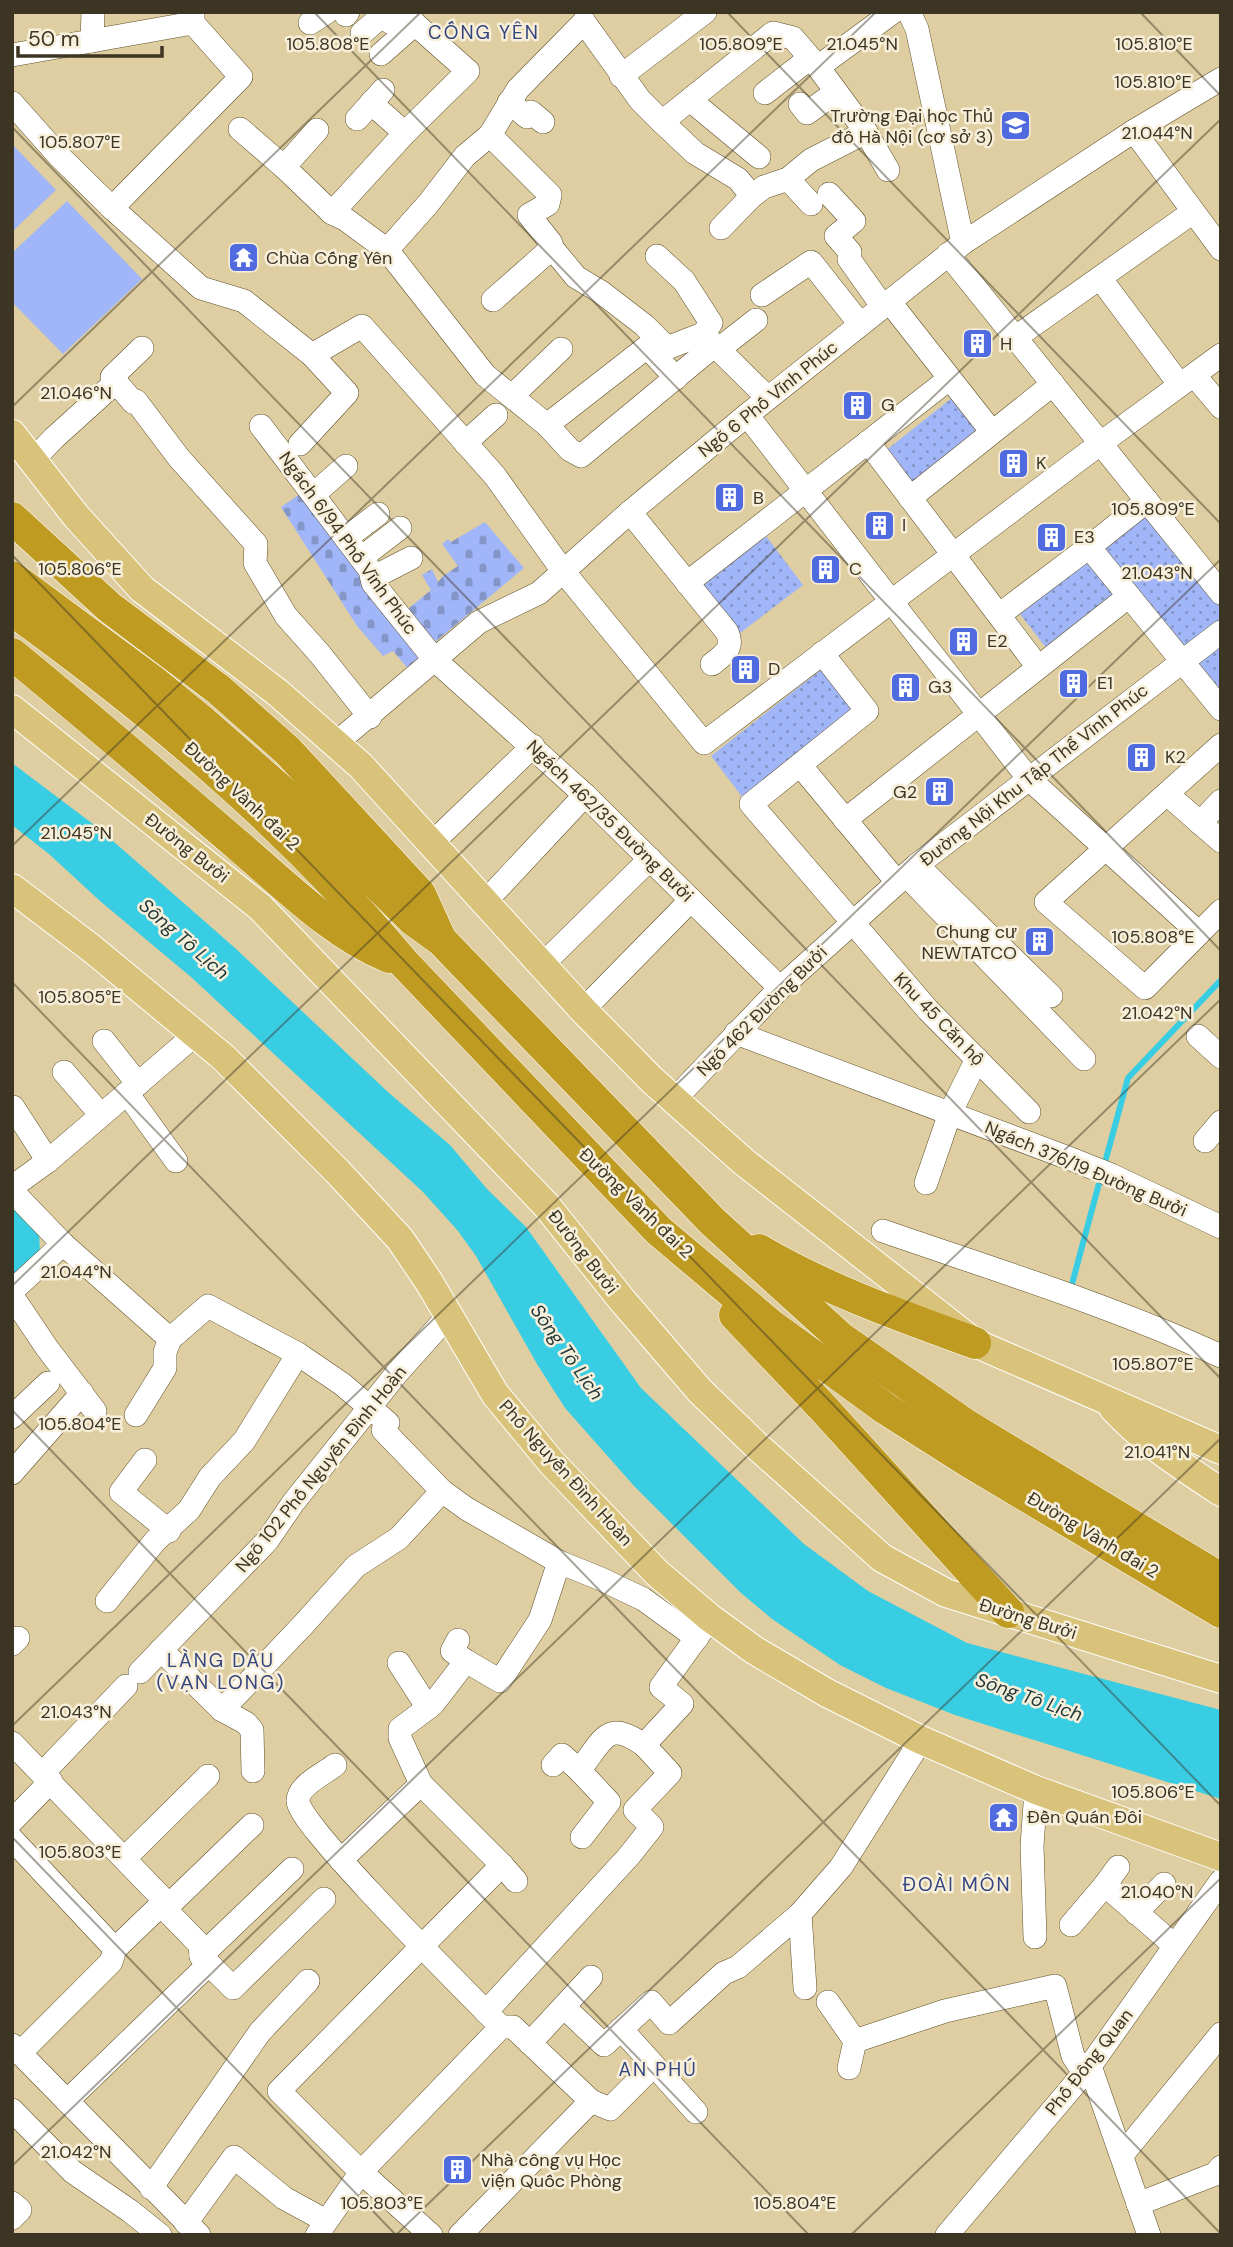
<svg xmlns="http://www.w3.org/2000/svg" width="1233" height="2247" font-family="'DM Sans',sans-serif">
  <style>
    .grass { fill: url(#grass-dots) }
    .cemetery { fill: url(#cemetery-stones) }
    .pitch { fill: #a1b6f8 }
    .water { fill: #39cde4 }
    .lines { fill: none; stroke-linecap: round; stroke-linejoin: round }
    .stream { stroke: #39cde4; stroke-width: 6 }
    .minor-casing { stroke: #5f5027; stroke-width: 24 }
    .major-casing { stroke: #fff; stroke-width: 30 }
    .highway-casing { stroke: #fff; stroke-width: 33 }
    .minor { stroke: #fff; stroke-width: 23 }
    .major { stroke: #d9c37a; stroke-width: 28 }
    .highway { stroke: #bf9b22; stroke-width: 32 }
    .ticks { fill: none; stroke: #3c3523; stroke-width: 2; stroke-opacity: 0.45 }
    .labels { text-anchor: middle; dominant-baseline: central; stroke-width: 5; stroke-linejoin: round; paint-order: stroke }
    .poi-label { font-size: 18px; fill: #3c3523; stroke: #f7efd9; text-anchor: start }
    .street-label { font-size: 18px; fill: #3c3523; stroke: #f7efd9 }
    .neighbourhood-label { font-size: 19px; letter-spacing: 2px; fill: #35457f; stroke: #f7efd9 }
    .water-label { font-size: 19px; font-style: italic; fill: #1e363a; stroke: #f7efd9 }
    .ticks-label { font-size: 18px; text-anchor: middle; fill: #3c3523; stroke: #f7efd9; stroke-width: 5; stroke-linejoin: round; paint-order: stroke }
  </style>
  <defs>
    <pattern id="grass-dots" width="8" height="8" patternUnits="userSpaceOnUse" patternTransform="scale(1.75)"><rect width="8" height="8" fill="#a1b6f8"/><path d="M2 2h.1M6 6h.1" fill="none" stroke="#8495c8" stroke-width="1.8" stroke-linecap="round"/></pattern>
    <pattern id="cemetery-stones" width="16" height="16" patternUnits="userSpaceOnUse" patternTransform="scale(1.75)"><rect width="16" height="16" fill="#a1b6f8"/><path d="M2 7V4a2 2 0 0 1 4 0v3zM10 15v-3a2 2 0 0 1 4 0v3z" fill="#8495c8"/></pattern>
  </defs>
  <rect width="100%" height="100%" fill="#decea1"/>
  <g class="grass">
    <polygon points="953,397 980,432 912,487 884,452"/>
    <polygon points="1156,506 1221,587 1221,623 1184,652 1102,550"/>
    <polygon points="766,536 803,585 735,637 698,587"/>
    <polygon points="1091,559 1118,594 1047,649 1020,614"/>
    <polygon points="1221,640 1221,696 1192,661"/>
    <polygon points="822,669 855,712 743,798 711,756"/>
  </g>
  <g class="cemetery">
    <polygon points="303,492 422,659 410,671 393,651 383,656 357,626 281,507"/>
    <polygon points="485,522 524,568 429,647 403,613 431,590 422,575 432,569 438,582 443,576 458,566 442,544 448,539 451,542"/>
  </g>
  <g class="pitch">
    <polygon points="12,144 56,190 12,232"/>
    <polygon points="67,201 142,279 63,354 12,302 12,253"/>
  </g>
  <g class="water">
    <polygon points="12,763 97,827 235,948 389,1093 450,1145 487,1189 526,1227 641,1388 804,1544 868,1591 967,1643 1221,1710 1221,1799 955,1715 886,1688 840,1665 772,1619 741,1593 635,1487 565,1408 537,1364 476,1256 458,1231 423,1192 191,977 100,901 49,854 12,825"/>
    <polygon points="12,1204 39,1231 40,1255 12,1279"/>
  </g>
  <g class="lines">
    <g class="stream">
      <polyline points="1104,1166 1128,1078 1221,980"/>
      <polyline points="1072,1284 1101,1176"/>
    </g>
    <defs>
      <g id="minor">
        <polyline points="345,12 346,15 348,12"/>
        <polyline points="909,12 917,29 963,243"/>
        <polyline points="584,22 640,100 662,122 773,33 793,38 818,67 893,12"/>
        <polyline points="310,23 327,12"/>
        <polyline points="362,33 383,15 390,22 408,15"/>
        <polyline points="92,41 93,12"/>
        <polyline points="381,54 415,24"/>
        <polyline points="12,55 193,23 193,12"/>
        <polyline points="818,67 866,132 888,170"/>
        <polyline points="621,76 705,12"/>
        <polyline points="765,93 810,58"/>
        <polyline points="690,100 759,157"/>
        <polyline points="509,102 527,117 531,112 543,122"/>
        <polyline points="12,103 60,157 112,208 241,77 193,23"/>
        <polyline points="371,103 405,133"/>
        <polyline points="800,104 807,113 836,92"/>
        <polyline points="357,119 383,90"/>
        <polyline points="662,122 695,153 738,179 752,196"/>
        <polyline points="240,129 284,167 332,213 345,219 387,250 485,375 547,425 570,450 581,456 715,345"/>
        <polyline points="1134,131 1221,249"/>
        <polyline points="490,135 550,195 548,204 529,215 551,243 552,248 493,300"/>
        <polyline points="284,167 317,130"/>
        <polyline points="788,179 811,204"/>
        <polyline points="829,194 854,221 836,236 850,252 849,259 883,307"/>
        <polyline points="112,208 201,288 244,301 312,355 362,326 495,476 563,571 704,743 1101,443 1221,355"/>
        <polyline points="332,213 405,133 468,71 415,24 408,15 409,12"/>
        <polyline points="721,228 752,196 764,187 788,179 811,160 866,132"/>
        <polyline points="552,248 576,277 601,292 644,325 667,348 703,334 768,398"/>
        <polyline points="387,250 428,204 465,156 490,135 518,89 584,22"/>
        <polyline points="948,254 1221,593"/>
        <polyline points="657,256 684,281 711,323 703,334"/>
        <polyline points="1100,278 1180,385"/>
        <polyline points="762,295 811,262 860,324"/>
        <polyline points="889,301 992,432"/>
        <polyline points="1016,337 1193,212"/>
        <polyline points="719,349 756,320"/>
        <polyline points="1194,375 1221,407"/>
        <polyline points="116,382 133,402 136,401 179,458 256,544 255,563 286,616 319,653 370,717"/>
        <polyline points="512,396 561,349"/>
        <polyline points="747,415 1028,778 1199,933"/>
        <polyline points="547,425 647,347 676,378"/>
        <polyline points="261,426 370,570 373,583 435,660 585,795 780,988"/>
        <polyline points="868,442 1038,667"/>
        <polyline points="465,443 496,415"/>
        <polyline points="300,444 347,393 312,355"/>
        <polyline points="32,461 54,438 116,382 112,377 142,348"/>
        <polyline points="314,494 346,466"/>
        <polyline points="910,498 1053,384"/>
        <path d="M 630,512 L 727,632 C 734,648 725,654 712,664"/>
        <polyline points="346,538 378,514"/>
        <polyline points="1089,547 1221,709"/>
        <polyline points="361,558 400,528"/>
        <polyline points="372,578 411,558"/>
        <polyline points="687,583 949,379"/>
        <polyline points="999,615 1089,547 1147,501"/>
        <polyline points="822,653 867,711 751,804 928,1010 1029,1112"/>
        <polyline points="335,744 479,622 539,593 630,512 747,415 963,243 1134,131 1221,79"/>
        <polyline points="1221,745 1046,902 1145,988 1221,911"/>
        <polyline points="800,765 897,882"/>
        <polyline points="1167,794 1221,841"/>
        <polyline points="845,820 1129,596"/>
        <polyline points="1200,823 1221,801"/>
        <polyline points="431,844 533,746"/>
        <polyline points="923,871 1051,996"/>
        <polyline points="906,875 1084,1059"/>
        <polyline points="484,903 585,795"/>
        <polyline points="542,965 650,859"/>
        <polyline points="583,1010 691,900"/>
        <polyline points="736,1033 1071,1159 1111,1175 1221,1227"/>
        <polyline points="1198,1036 1221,1057"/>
        <polyline points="104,1041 138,1084"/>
        <polyline points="64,1072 101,1115"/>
        <polyline points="127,1093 176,1161"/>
        <polyline points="674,1100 780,988 917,865 1221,632"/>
        <polyline points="13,1107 48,1161"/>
        <polyline points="1205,1141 1221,1122"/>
        <polyline points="926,1183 950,1113 977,1059"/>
        <polyline points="12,1187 48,1161 196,1034"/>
        <polyline points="12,1191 63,1244 170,1339 208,1306 298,1354 342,1384 388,1423 383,1430 442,1491 467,1509 559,1562 601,1579 643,1599 697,1638"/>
        <path d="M 883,1231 C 996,1270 1112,1306 1221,1356"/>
        <polyline points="12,1291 63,1244"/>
        <polyline points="12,1296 47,1348 95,1411"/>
        <polyline points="136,1415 165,1368 165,1352 170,1339"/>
        <polyline points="12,1417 48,1383"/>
        <polyline points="145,1460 121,1492 169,1531"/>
        <polyline points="12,1473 82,1393"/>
        <polyline points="107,1601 155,1541 189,1510 210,1477 244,1441 298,1354"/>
        <polyline points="458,1640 452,1651 466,1661"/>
        <polyline points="12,1644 18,1638"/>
        <polyline points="161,1650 222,1710 246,1723 252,1730 253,1771"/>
        <polyline points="399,1663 428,1708"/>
        <polyline points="140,1672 267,1541 293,1503 397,1373 449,1315"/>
        <polyline points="222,1710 303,1625 356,1566 399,1538 442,1491"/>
        <polyline points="12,1743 165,1901 165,1909 200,1945 201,1956 233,1988 324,1899"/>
        <path d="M 335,1765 C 324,1774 298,1785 298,1801 C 297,1824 473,1998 501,2027"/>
        <path d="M 553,1765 L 562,1755 L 579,1770 C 604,1741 605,1718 644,1745"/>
        <polyline points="579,1770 609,1802 582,1837"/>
        <polyline points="43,1773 126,1686"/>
        <polyline points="421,1784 502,1865 279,2091 361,2172 431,2235"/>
        <polyline points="12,1821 51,1781"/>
        <polyline points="12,1839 115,1949"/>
        <polyline points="125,1858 208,1776"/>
        <polyline points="341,1860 421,1784 400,1738 400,1729 433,1704 466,1661 500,1681 540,1620 559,1562"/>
        <polyline points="502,1865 516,1881"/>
        <polyline points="1105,1885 1118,1867"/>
        <polyline points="165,1909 252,1825"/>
        <polyline points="1136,1913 1164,1884"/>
        <polyline points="800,1914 805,1988"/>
        <polyline points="1071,1925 1105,1885 1175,1946"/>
        <polyline points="1035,1937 1032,1846 1036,1790"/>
        <polyline points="201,1956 292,1869"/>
        <polyline points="828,2002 855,2041 849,2068"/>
        <polyline points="564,2007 604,2045 651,2002 669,2023 724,1973 738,1967 800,1914 841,1867 921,1740"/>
        <polyline points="486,2012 629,1856 652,1827 635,1810 670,1773 644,1745 682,1704 661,1687 705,1626"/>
        <polyline points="501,2027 513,2027 591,2101 610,2109 653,2066"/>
        <polyline points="621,2029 696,2112"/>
        <polyline points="855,2041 945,2011 1055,1986 1073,2056 1084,2073"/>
        <polyline points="530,2043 591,1977"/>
        <polyline points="12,2045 199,2235"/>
        <polyline points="20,2053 111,1962 115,1949 165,1901"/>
        <polyline points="1090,2066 1149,2235"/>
        <polyline points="67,2101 208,1965"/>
        <polyline points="12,2110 73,2172 130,2211 160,2235"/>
        <polyline points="1122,2155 1221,2034"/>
        <polyline points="151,2188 260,2032 308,1981"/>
        <polyline points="12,2203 20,2210 12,2218"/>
        <polyline points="1138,2204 1215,2174 1221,2167"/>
        <polyline points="186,2223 234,2157 284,2198 326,2221"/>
        <polyline points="317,2235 361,2172 501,2027"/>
        <polyline points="460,2235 591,2101"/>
        <polyline points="947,2235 1090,2066 1221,1881"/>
      </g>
      <g id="major">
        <polyline points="12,434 76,516 142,589 278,693 361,766 583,1010 652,1080 744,1162 975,1343 1221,1450"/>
        <polyline points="12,709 260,907 546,1205 622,1300 700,1391 758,1447 882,1558 946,1593 1221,1679"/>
        <polyline points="12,888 91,948 223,1057 337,1171 400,1239 429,1282 495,1394 552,1463 657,1573 710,1618 754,1650 827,1693 921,1740 1036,1790 1221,1857"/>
        <path d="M 1113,1408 C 1147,1444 1180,1465 1221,1492"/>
      </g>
      <g id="highway">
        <polyline points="12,518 109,607 218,689 288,751 420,894 439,936"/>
        <polyline points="12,577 150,679 203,722 294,802 412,919 441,940 713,1222 842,1339 966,1425 1221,1579"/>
        <path d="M 12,610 C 156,714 290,827 404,963 L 659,1231 L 772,1326 L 886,1409 L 968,1461 L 1221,1612"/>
        <path d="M 12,654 C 89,717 164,782 240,847 C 286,886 333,934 389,957"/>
        <path d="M 759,1250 C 827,1290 901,1316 975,1343"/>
        <polyline points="735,1315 825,1410 1008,1612"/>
      </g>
    </defs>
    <use href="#minor" class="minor-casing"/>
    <use href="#major" class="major-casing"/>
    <use href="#highway" class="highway-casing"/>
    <use href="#minor" class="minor"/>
    <use href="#major" class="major"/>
    <use href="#highway" class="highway"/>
  </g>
  <path class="ticks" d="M 314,12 L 1221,951M 727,12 L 1221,524M 1140,12 L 1221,96M 12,127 L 1221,1379M 12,407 L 421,12M 12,555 L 1221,1806M 12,846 L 876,12M 12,982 L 1221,2234M 12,1286 L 1221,119M 12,1410 L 809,2235M 12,1726 L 1221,559M 12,1837 L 396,2235M 12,2166 L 1221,999M 396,2235 L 1221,1438M 851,2235 L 1221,1878"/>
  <defs>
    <symbol id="university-square" viewBox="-11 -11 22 22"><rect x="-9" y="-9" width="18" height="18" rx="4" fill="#506adf" stroke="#f7efd9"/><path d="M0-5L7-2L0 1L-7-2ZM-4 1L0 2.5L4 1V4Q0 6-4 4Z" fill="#fff"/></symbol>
    <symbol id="temple-square" viewBox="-11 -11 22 22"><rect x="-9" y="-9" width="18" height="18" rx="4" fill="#506adf" stroke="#f7efd9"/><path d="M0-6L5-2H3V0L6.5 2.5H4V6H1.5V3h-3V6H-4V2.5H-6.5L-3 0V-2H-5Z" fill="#fff"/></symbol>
    <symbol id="building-square" viewBox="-11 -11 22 22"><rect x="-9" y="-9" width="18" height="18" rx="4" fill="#506adf" stroke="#f7efd9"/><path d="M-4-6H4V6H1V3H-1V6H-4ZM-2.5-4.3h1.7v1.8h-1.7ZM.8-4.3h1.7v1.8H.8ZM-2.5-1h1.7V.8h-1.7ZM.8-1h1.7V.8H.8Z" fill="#fff"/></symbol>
  </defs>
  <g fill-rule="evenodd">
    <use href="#university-square" x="998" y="108" width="35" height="35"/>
    <use href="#temple-square" x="226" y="240" width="35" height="35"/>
    <use href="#building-square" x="960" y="326" width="35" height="35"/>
    <use href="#building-square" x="840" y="388" width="35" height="35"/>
    <use href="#building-square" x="996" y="446" width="35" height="35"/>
    <use href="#building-square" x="712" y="480" width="35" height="35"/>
    <use href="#building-square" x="862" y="508" width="35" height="35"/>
    <use href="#building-square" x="1034" y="520" width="35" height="35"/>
    <use href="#building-square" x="808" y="552" width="35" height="35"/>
    <use href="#building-square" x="946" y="624" width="35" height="35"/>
    <use href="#building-square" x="728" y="652" width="35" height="35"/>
    <use href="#building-square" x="1056" y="666" width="35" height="35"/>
    <use href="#building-square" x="888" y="670" width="35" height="35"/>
    <use href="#building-square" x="1124" y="740" width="35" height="35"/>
    <use href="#building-square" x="922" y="774" width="35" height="35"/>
    <use href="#building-square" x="1022" y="924" width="35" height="35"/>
    <use href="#temple-square" x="986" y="1800" width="35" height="35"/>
    <use href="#building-square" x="440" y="2152" width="35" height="35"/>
  </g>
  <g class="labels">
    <g class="poi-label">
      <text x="993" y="116" text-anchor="end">Trường Đại học Thủ<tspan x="993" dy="21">đô Hà Nội (cơ sở 3)</tspan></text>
      <text x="266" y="258">Chùa Cống Yên</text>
      <text x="1000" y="344">H</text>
      <text x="881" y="405">G</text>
      <text x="1036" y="463">K</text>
      <text x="753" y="498">B</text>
      <text x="902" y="525">I</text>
      <text x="1074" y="537">E3</text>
      <text x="849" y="569">C</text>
      <text x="987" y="641">E2</text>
      <text x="768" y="669">D</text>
      <text x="1097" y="683">E1</text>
      <text x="928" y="687">G3</text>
      <text x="1165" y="757">K2</text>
      <text x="917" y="792" text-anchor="end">G2</text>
      <text x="1017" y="932" text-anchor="end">Chung cư<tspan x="1017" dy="21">NEWTATCO</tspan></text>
      <text x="1027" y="1817">Đền Quán Đôi</text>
      <text x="481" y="2160">Nhà công vụ Học<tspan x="481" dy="21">viện Quốc Phòng</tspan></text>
    </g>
    <g class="street-label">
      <text transform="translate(768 399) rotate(-39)">Ngõ 6 Phố Vĩnh Phúc</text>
      <text transform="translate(348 543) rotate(54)">Ngách 6/94 Phố Vĩnh Phúc</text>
      <text transform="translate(1034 775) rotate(-38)">Đường Nội Khu Tập Thể Vĩnh Phúc</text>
      <text transform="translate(242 796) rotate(43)">Đường Vành đai 2</text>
      <text transform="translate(610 821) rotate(44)">Ngách 462/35 Đường Bưởi</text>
      <text transform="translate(187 848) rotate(38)">Đường Bưởi</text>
      <text transform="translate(762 1011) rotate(-45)">Ngõ 462 Đường Bưởi</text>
      <text transform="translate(939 1019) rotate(46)">Khu 45 Căn hộ</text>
      <text transform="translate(1086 1169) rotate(23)">Ngách 376/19 Đường Bưởi</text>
      <text transform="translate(636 1203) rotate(44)">Đường Vành đai 2</text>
      <text transform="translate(583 1252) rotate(52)">Đường Bưởi</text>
      <text transform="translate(321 1469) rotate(-51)">Ngõ 102 Phố Nguyễn Đình Hoàn</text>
      <text transform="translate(566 1473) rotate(48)">Phố Nguyễn Đình Hoàn</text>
      <text transform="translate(1093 1535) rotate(31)">Đường Vành đai 2</text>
      <text transform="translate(1028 1619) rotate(17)">Đường Bưởi</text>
      <text transform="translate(1089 2062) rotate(-52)">Phố Đông Quan</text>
    </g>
    <g class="neighbourhood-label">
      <text x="484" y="32">CỐNG YÊN</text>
      <text x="221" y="1660">LÀNG DÂU<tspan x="221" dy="22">(VẠN LONG)</tspan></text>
      <text x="957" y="1884">ĐOÀI MÔN</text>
      <text x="658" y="2069">AN PHÚ</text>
    </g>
    <g class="water-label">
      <text transform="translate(184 939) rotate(41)">Sông Tô Lịch</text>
      <text transform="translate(567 1352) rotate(55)">Sông Tô Lịch</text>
      <text transform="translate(1029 1697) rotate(19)">Sông Tô Lịch</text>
    </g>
  </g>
  <g class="ticks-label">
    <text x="862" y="50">21.045°N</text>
    <text x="1154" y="50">105.810°E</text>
    <text x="328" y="50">105.808°E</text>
    <text x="741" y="50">105.809°E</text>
    <text x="1153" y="88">105.810°E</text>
    <text x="1157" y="139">21.044°N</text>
    <text x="80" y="148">105.807°E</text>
    <text x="76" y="399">21.046°N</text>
    <text x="1153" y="515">105.809°E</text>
    <text x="80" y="575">105.806°E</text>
    <text x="1157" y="579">21.043°N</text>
    <text x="76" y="839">21.045°N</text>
    <text x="1153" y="943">105.808°E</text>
    <text x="80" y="1003">105.805°E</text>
    <text x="1157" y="1019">21.042°N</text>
    <text x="76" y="1278">21.044°N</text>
    <text x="1153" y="1370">105.807°E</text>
    <text x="80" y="1430">105.804°E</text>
    <text x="1157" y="1458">21.041°N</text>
    <text x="76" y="1718">21.043°N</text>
    <text x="1153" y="1798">105.806°E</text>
    <text x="80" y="1858">105.803°E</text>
    <text x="1157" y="1898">21.040°N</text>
    <text x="76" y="2158">21.042°N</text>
    <text x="382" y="2209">105.803°E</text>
    <text x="795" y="2209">105.804°E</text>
  </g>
  <rect width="1233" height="2247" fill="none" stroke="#3c3523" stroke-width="28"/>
  <path d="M18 46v10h144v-10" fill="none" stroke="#3c3523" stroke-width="3.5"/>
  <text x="28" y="46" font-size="21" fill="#3c3523" stroke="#f7efd9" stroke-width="5" paint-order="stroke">50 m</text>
</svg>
